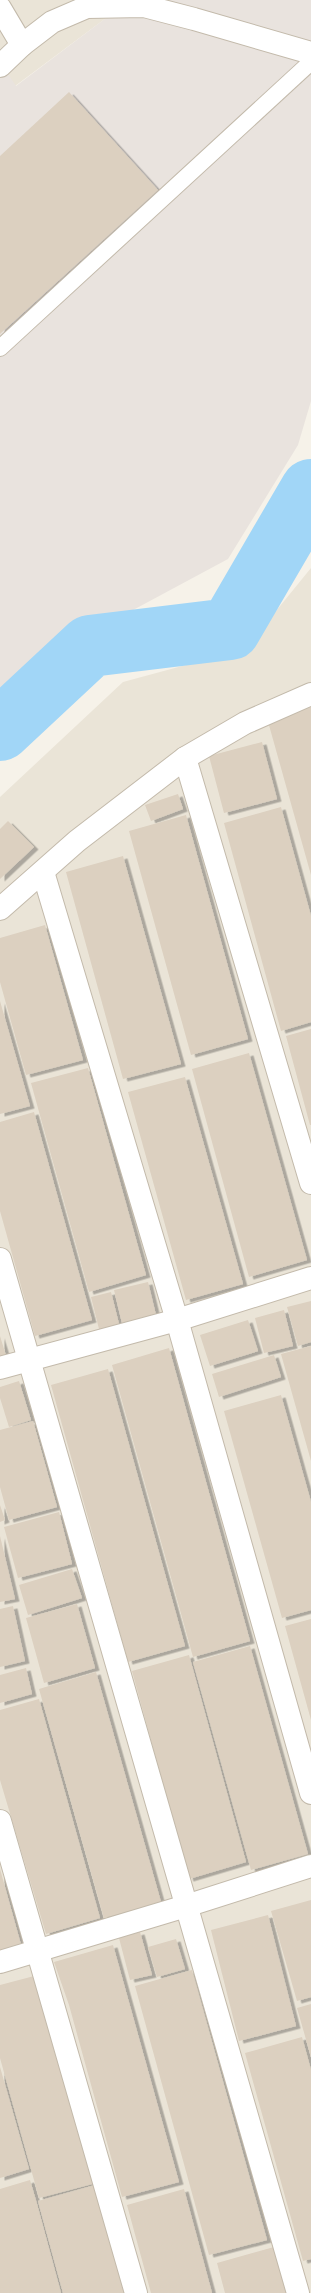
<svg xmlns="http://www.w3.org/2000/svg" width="311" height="2293" font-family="'DM Sans',sans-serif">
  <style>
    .residential { fill: #eae4d7 }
    .industrial { fill: #e9e3de }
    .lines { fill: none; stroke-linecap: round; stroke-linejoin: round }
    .river { stroke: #a1d6f7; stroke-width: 62 }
    .building { fill: #dcd0c0; filter: url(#shadow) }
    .service-casing { stroke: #c3baab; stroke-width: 18 }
    .minor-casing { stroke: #c3baab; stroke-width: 24 }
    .service { stroke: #fff; stroke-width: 16 }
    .minor { stroke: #fff; stroke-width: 22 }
  </style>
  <defs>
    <filter id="shadow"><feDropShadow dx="4.5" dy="2.5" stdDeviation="0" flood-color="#0004"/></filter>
  </defs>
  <rect width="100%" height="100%" fill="#f6f2e9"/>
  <g class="residential">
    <polygon points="0,0 95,0 106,18 15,86 0,62"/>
    <polygon points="311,568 311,2293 0,2293 0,797 123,682 245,649"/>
  </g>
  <polygon class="industrial" points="95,0 311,0 311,401 298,445 228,559 81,638 0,715 0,62 16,86 106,18"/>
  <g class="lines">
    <polyline class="river" points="0,730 90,646 230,629 311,490"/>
  </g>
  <g class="building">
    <polygon points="69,92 158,190 0,334 0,156"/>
    <polygon points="311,706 311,875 267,718"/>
    <polygon points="262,742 277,799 224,813 209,756"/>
    <polygon points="178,794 183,809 151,821 145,805"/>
    <polygon points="281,807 311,916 311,1022 281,1031 224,823"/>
    <polygon points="186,815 248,1039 191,1055 129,831"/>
    <polygon points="8,821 34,847 0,879 0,829"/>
    <polygon points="123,856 181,1064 123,1079 66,872"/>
    <polygon points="45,925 83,1060 26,1075 0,982 0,938"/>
    <polygon points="0,1001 30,1106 0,1114"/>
    <polygon points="311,1029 311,1125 310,1125 286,1036"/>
    <polygon points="249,1053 307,1260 249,1277 192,1069"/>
    <polygon points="88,1068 146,1275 89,1292 31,1083"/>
    <polygon points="185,1077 243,1284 186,1300 128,1092"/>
    <polygon points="34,1112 92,1320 35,1336 0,1211 0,1122"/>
    <polygon points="148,1282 156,1315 122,1323 114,1290"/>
    <polygon points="111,1292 121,1332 101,1337 91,1297"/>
    <polygon points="311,1301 311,1342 298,1346 287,1307"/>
    <polygon points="284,1310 293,1346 264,1353 255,1318"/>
    <polygon points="248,1320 258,1351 210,1366 200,1335"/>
    <polygon points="0,1336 7,1359 0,1361"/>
    <polygon points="311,1346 311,1461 281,1354"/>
    <polygon points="169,1348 250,1641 193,1657 112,1365"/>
    <polygon points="274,1355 281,1377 219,1397 212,1374"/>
    <polygon points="108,1369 185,1646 128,1662 51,1385"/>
    <polygon points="19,1381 31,1420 9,1427 0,1398 0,1387"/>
    <polygon points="281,1395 311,1502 311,1610 282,1618 224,1411"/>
    <polygon points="33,1421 57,1507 9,1520 0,1487 0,1430"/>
    <polygon points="0,1505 5,1520 0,1522"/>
    <polygon points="59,1512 72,1564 18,1578 4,1527"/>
    <polygon points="0,1536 15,1599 0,1602"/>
    <polygon points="72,1569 82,1598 28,1615 19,1585"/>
    <polygon points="77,1604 95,1668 44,1683 26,1618"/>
    <polygon points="13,1606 25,1661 0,1667 0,1609"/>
    <polygon points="311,1619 311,1720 285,1626"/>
    <polygon points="250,1646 308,1854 251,1870 193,1662"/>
    <polygon points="189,1655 246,1862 189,1879 132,1671"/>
    <polygon points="26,1668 32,1694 0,1703 0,1675"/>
    <polygon points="96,1672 161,1902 104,1918 39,1689"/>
    <polygon points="39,1699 100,1918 46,1934 0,1780 0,1710"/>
    <polygon points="0,1869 23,1952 0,1958"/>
    <polygon points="311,1900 311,1997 297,2001 271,1911"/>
    <polygon points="268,1915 296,2026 239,2041 211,1930"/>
    <polygon points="140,1932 152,1975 130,1980 119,1938"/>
    <polygon points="176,1939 185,1969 157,1977 148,1947"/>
    <polygon points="113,1945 179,2182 122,2197 69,2005 54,1962"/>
    <polygon points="192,1970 267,2240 209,2255 135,1986"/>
    <polygon points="38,1975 96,2183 39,2198 0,2058 0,1985"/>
    <polygon points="311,2004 311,2057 297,2008"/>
    <polygon points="302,2037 311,2070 311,2259 303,2261 245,2053"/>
    <polygon points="0,2067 29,2169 0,2178"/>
    <polygon points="30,2180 37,2204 61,2293 0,2293 0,2189"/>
    <polygon points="95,2185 125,2293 63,2293 38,2201"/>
    <polygon points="184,2189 212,2293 151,2293 127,2205"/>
    <polygon points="274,2247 286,2293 225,2293 217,2263"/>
  </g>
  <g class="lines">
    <defs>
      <polyline id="service" points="0,348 311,62"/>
      <g id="minor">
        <polyline points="0,8 22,45"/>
        <polyline points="0,66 22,45 52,22 87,7 144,6 194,19 311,53"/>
        <polyline points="185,758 311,1183"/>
        <polyline points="43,872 177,1320 311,1793"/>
        <polyline points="0,909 77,841 185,758 245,723 311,694"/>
        <polyline points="0,1259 298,2293"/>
        <polyline points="0,1368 177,1320 311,1278"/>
        <polyline points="0,1821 136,2293"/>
        <polyline points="0,1962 186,1906 311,1866"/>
      </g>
    </defs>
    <use href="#service" class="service-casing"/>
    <use href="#minor" class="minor-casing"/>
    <use href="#service" class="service"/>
    <use href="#minor" class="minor"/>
  </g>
</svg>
